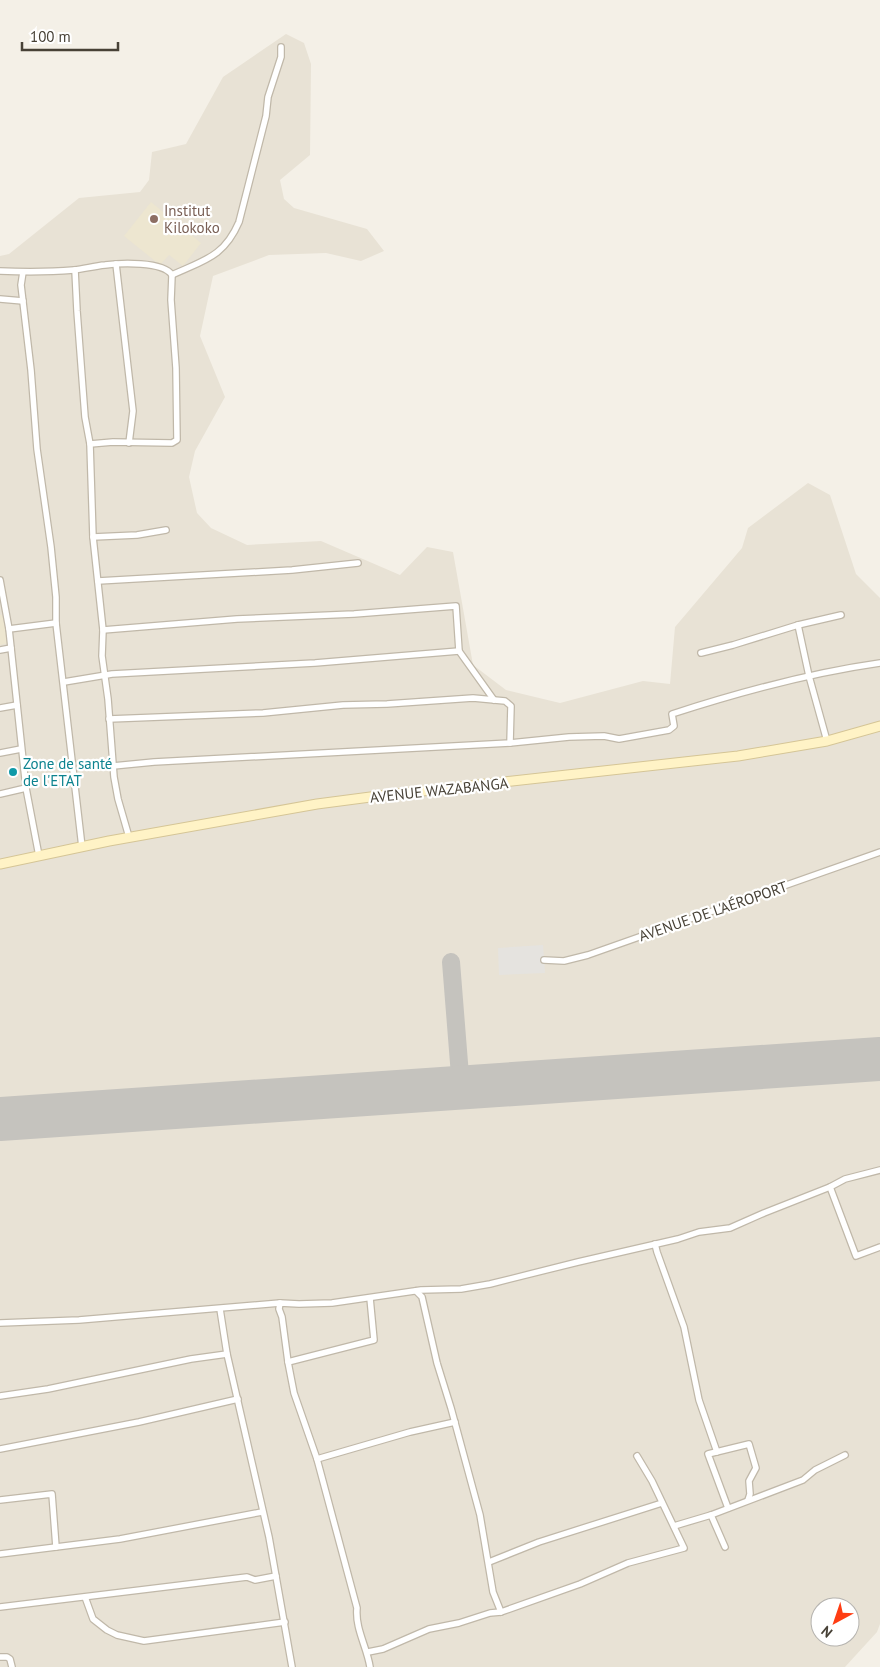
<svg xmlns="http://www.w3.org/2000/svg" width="880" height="1667" font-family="'PT Sans',sans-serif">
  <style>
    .residential { fill: #e8e2d5; fill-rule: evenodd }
    .education { fill: #ede6d0 }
    .parking { fill: #e5e3df }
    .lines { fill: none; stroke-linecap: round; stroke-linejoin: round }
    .taxiway { stroke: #c5c3be; stroke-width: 18 }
    .runway { stroke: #c5c3be; stroke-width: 44 }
    .minor-casing { stroke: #c0b8a9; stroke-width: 8 }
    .secondary-casing { stroke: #d5c596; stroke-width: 11 }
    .minor { stroke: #fff; stroke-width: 5.5 }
    .secondary { stroke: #fff3c6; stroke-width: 9 }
    .education-dot { fill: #8d6e63; stroke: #fff; stroke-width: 2 }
    .culture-dot { fill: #0f9aa8; stroke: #fff; stroke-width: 2 }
    .labels { text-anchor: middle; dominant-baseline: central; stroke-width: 4.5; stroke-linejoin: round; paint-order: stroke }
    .education-label { font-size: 15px; fill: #785e54; stroke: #fff; text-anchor: start }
    .culture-label { font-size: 15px; fill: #0d838f; stroke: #fff; text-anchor: start }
    .street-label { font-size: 15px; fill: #474136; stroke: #fff }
  </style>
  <rect width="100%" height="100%" fill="#f4f0e7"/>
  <path class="residential" d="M 286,34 L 304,43 L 311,64 L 310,155 L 280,180 L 284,199 L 294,208 L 367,229 L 384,251 L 361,261 L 326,253 L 269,255 L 213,276 L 200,336 L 225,397 L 195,451 L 189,477 L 197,513 L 211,528 L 247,545 L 321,541 L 400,575 L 427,547 L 453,552 L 473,665 L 506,690 L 560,703 L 643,681 L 670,684 L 675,627 L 742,548 L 748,528 L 808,483 L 830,495 L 856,574 L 880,598 L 880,1624 L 877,1632 L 845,1667 L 0,1667 L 0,256 L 9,254 L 79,198 L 140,192 L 149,180 L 152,152 L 186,144 L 223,77 ZM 820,1607 L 850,1607 L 850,1637 L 820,1637 Z"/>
  <g class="education">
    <polygon points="151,202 201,243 183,266 169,255 160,265 124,236"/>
    <polygon points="0,615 2,615 9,643 0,645"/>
  </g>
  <polygon class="parking" points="543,945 545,973 499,975 498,948"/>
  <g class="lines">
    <polyline class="taxiway" points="451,962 461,1088"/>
    <polyline class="runway" points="0,1119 880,1059"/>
    <defs>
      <g id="minor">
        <polyline points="116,264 133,411 129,443"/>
        <polyline points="75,270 77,311 85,417 90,444 93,537 103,630 102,656 108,699 114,777 118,799 129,837"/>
        <path d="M 0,271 C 25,272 49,272 74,270 C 84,269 94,266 105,265 C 120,263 163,261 172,275 L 171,300 L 176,368 L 177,440 L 172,443 L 113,442 L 90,444"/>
        <polyline points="23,272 21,285 31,370 37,449 51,547 56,597 56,623 82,847"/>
        <path d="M 172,275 C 204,260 224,257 239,222 L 266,116 L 268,97 L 281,57 L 281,47"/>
        <polyline points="0,299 23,301"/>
        <polyline points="93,537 137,535 166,530"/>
        <polyline points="0,580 9,629 26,788 39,856"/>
        <polyline points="98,581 292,570 358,563"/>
        <polyline points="798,625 809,676 827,741"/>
        <polyline points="9,629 56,623"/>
        <polyline points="103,630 237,619 354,614 456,606 459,651 494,700"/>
        <polyline points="0,650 11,648"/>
        <polyline points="701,653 733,645 798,625 841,615"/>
        <polyline points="64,682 112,674 315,663 459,651"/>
        <polyline points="0,708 17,705"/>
        <polyline points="109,719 263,713 343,705 387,704 473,698 505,701 511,706 510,743"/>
        <polyline points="0,753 21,749"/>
        <path d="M 113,766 L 154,762 L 510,743 L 569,737 L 604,736 L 619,739 L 669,730 L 674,726 L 672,714 C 740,692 809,673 880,663"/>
        <polyline points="0,794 26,788"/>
        <polyline points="544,960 564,961 588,955 880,852"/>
        <polyline points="830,1187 856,1256 880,1247"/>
        <polyline points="655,1244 657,1252 684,1327 699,1400 717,1452"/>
        <polyline points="416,1291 422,1297 437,1363 451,1408 480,1515 493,1592 501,1612"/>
        <path d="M 280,1303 L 279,1309 L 282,1317 L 288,1362 L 294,1393 L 317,1459 L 357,1608 C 355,1629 367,1647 370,1667"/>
        <polyline points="220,1309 227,1354 269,1537 292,1667"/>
        <polyline points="0,1323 79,1320 280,1303 299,1304 332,1303 421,1290 461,1289 490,1284 578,1262 678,1239 699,1232 730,1228 764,1213 830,1187 845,1179 880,1170"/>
        <polyline points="288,1362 374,1340 370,1298"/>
        <polyline points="0,1396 48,1389 191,1359 227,1354"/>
        <polyline points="0,1449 139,1422 238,1399"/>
        <polyline points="317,1459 410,1432 455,1422"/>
        <polyline points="0,1500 52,1494 56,1547"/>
        <polyline points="728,1508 708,1454 749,1444 756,1468 749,1481 750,1494 748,1500"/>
        <polyline points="711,1515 725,1547"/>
        <polyline points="674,1526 711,1515 803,1480 815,1470 845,1455"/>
        <polyline points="0,1554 120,1539 262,1512"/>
        <polyline points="489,1562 539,1542 662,1503"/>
        <polyline points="85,1597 93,1619 107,1630 117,1635 144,1641 285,1622"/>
        <polyline points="0,1607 247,1577 255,1580 276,1576"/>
        <polyline points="368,1652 383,1649 429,1629 459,1623 490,1613 501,1612 580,1584 628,1563 684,1548 652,1481 637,1456"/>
        <polyline points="0,1657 7,1657 10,1659 12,1667"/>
      </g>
      <polyline id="secondary" points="0,864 109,841 317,804 378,796 738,756 827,741 880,726"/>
    </defs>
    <use href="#minor" class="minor-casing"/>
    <use href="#secondary" class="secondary-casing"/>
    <use href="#minor" class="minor"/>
    <use href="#secondary" class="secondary"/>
  </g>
  <circle class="education-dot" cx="154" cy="219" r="5"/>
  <circle class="culture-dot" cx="13" cy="772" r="5"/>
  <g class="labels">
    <g class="education-label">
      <text x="164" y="210">Institut<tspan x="164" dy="17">Kilokoko</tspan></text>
    </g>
    <g class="culture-label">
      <text x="23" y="763">Zone de santé<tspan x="23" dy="17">de l'ETAT</tspan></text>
    </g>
    <g class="street-label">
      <text transform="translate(439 790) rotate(-6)">AVENUE WAZABANGA</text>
      <text transform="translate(713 911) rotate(-19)">AVENUE DE L'AÉROPORT</text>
    </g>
  </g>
  <g transform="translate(835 1622) rotate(220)"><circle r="24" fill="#ffffff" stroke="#b5b3af"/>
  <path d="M0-4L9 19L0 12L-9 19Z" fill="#ff3d13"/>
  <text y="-8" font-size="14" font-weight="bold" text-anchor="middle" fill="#474136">N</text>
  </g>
  <path d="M22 42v8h96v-8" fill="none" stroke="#474136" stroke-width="2.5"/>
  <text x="30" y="42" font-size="15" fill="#474136" stroke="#ffffff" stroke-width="4" paint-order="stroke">100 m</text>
</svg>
